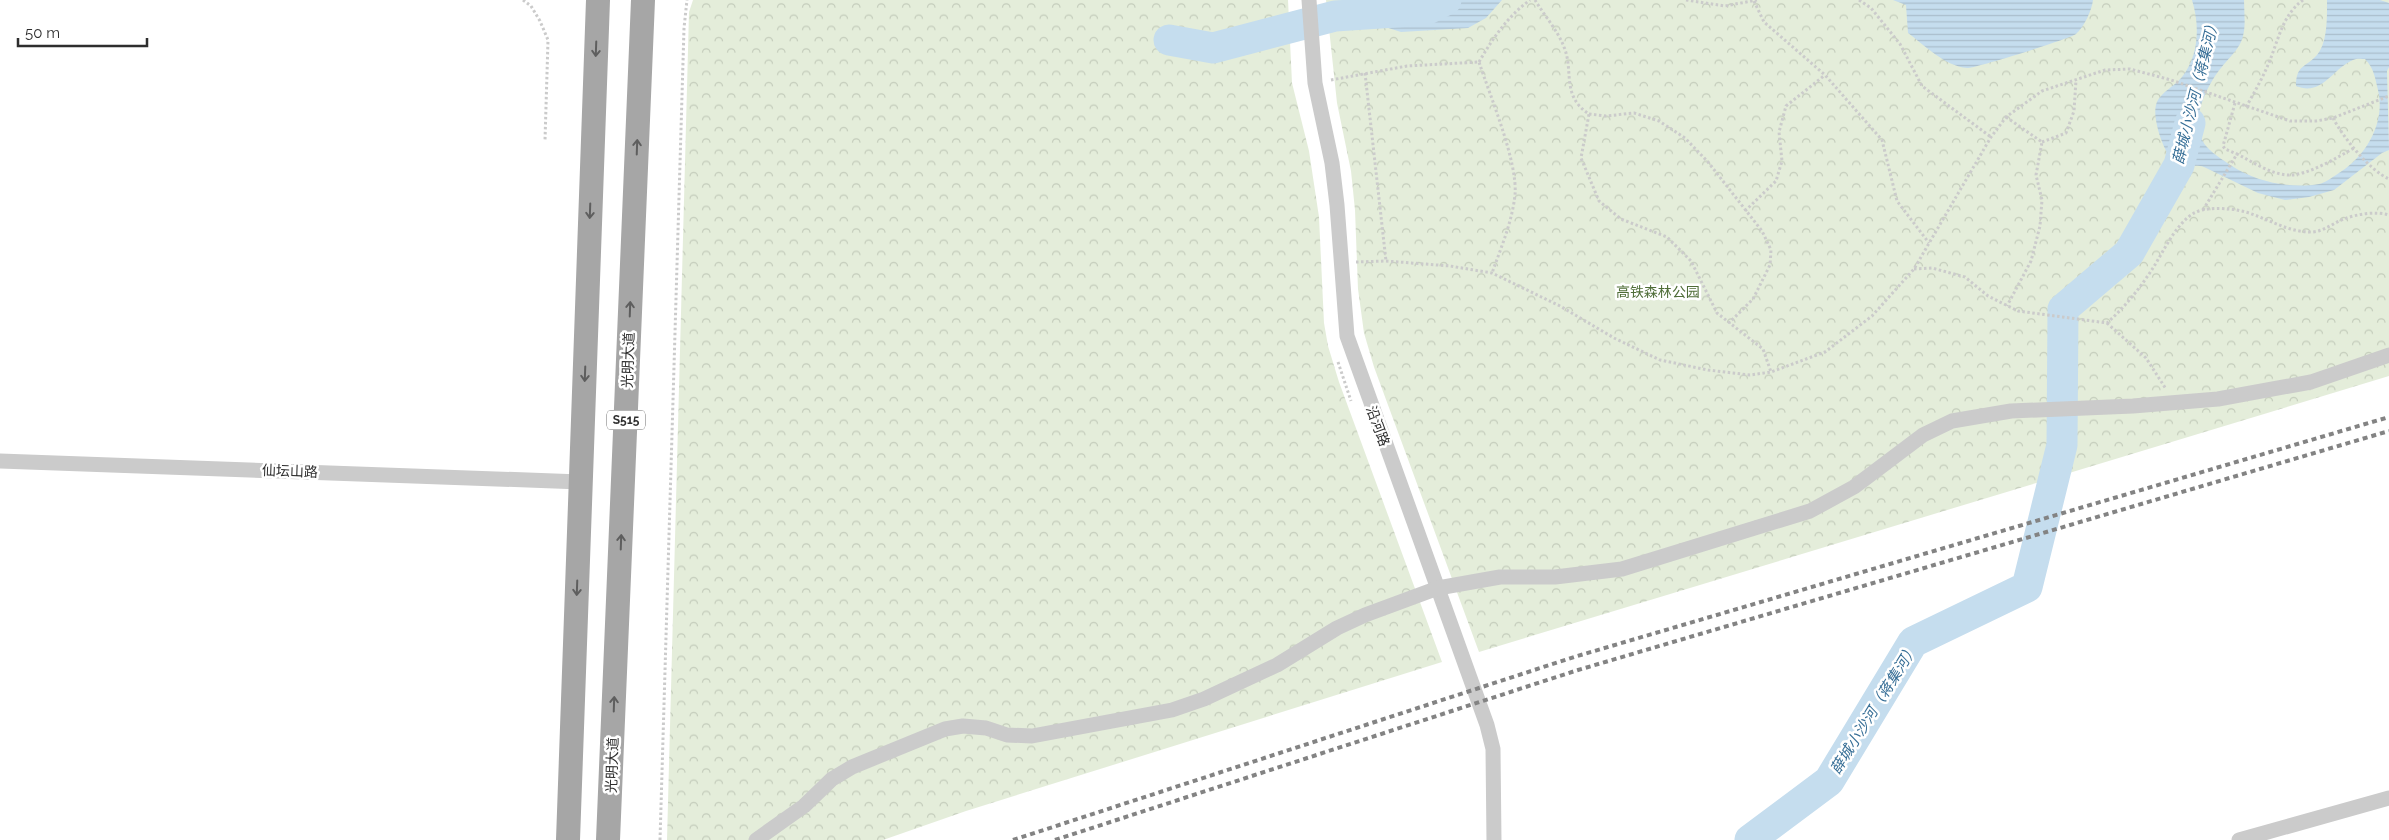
<svg xmlns="http://www.w3.org/2000/svg" width="2389" height="840" font-family="Raleway,'Noto Sans SC',sans-serif">
  <style>
    .forest { fill: url(#forest-crowns) }
    .water { fill: url(#water-rules) }
    .lines { fill: none; stroke-linecap: round; stroke-linejoin: round }
    .river { stroke: #c5ddee; stroke-width: 31 }
    .path { stroke: #cbcbcb; stroke-width: 3; stroke-dasharray: 2.5 2.5; stroke-linecap: butt }
    .minor { stroke: #cbcbcb; stroke-width: 15 }
    .primary { stroke: #a6a6a6; stroke-width: 24 }
    .rail { stroke: #838383; stroke-width: 4; stroke-dasharray: 5 4; stroke-linecap: butt }
    .oneway { stroke: #5e5e5e }
    .labels { text-anchor: middle; dominant-baseline: central; stroke-width: 5; stroke-linejoin: round; paint-order: stroke }
    .shield { fill: #fff; stroke: #6d6d6d; stroke-width: 1 }
    .shield-label { font-size: 12px; font-weight: bold; fill: #2e2e2e }
    .park-label { font-size: 14px; fill: #4f6d38; stroke: #fff }
    .street-label { font-size: 14px; fill: #2e2e2e; stroke: #fff }
    .water-label { font-size: 15px; font-style: italic; fill: #366e96; stroke: #fff }
  </style>
  <defs>
    <pattern id="forest-crowns" width="20" height="18" patternUnits="userSpaceOnUse" patternTransform="scale(1.25)"><rect width="20" height="18" fill="#e4edda"/><path d="M2 6a3 3 0 1 1 6 0M12 15a3 3 0 1 1 6 0" fill="none" stroke="#c4ccbb"/></pattern>
    <pattern id="water-rules" width="6" height="5" patternUnits="userSpaceOnUse" patternTransform="scale(1.25)"><rect width="6" height="5" fill="#c5ddee"/><path d="M0 2.5h6" fill="none" stroke="#aabecc"/></pattern>
  </defs>
  <rect width="100%" height="100%" fill="#fff"/>
  <g class="forest">
    <polygon points="693,0 1288,0 1292,83 1309,151 1319,217 1324,323 1328,346 1339,382 1442,662 966,811 883,840 667,840 689,12"/>
    <polygon points="1326,0 2389,0 2389,376 1479,652 1374,367 1364,333 1358,289 1355,210 1351,171 1337,103"/>
  </g>
  <g class="water">
    <polygon points="1374,0 1502,0 1486,18 1468,28 1401,32 1382,26 1328,31 1326,4 1358,3"/>
    <path d="M 1893,0 L 2093,0 C 2092,10 2084,27 2076,34 C 2069,39 1976,68 1967,68 C 1945,66 1924,45 1908,33 L 1906,5 Z"/>
    <path d="M 2192,0 L 2244,0 C 2244,15 2247,30 2240,44 C 2235,53 2227,60 2221,68 C 2208,84 2193,114 2200,135 C 2204,149 2220,158 2232,166 C 2256,182 2291,189 2319,184 C 2325,183 2331,178 2336,175 C 2365,158 2386,124 2378,90 C 2375,78 2374,68 2365,59 C 2362,59 2357,58 2353,60 C 2333,68 2322,97 2296,86 C 2296,65 2305,68 2317,55 C 2328,42 2327,16 2327,0 L 2380,0 L 2389,3 L 2389,67 L 2387,71 L 2389,150 L 2382,153 L 2334,190 L 2309,197 L 2285,200 L 2258,193 L 2204,167 C 2196,164 2186,168 2178,164 C 2165,159 2152,119 2156,105 C 2159,93 2174,87 2182,77 C 2199,55 2200,26 2192,0 Z"/>
  </g>
  <g class="lines">
    <g class="river">
      <polyline points="1169,40 1213,48 1335,16 1426,10 1446,0"/>
      <polyline points="1750,840 1829,781 1913,642 2027,587 2062,445 2063,309 2129,253 2179,165 2190,123"/>
    </g>
    <g class="path">
      <polyline points="523,0 531,6 540,21 548,40 545,140"/>
      <path d="M 1535,0 C 1544,15 1558,31 1564,47 C 1574,71 1561,96 1589,114 L 1581,158 L 1599,201 L 1621,219 L 1667,237 L 1691,261 L 1717,313 L 1763,349 L 1771,372"/>
      <polyline points="1686,0 1725,6 1757,0"/>
      <polyline points="1859,0 1871,8 1900,44 1922,86 1991,137"/>
      <polyline points="1754,1 1764,22 1825,75 1882,140 1897,201 1929,243"/>
      <path d="M 1479,62 C 1493,38 1507,17 1530,0"/>
      <polyline points="1365,73 1386,261"/>
      <path d="M 1331,80 L 1407,66 L 1479,62 C 1490,96 1518,162 1515,195 C 1512,222 1501,248 1492,273"/>
      <polyline points="2235,103 2223,146 2225,149 2237,154"/>
      <path d="M 2246,107 C 2254,93 2262,79 2268,65 C 2278,42 2282,15 2303,0"/>
      <polyline points="1589,114 1606,116 1634,113 1659,121 1685,138 1708,162 1762,231 1771,250 1770,265 1753,299 1729,323"/>
      <polyline points="2006,117 2042,142 2036,175 2042,200 2040,226 2031,261 2007,306"/>
      <path d="M 2333,118 C 2343,137 2369,170 2389,179"/>
      <polyline points="2042,142 2066,133 2074,111 2076,80"/>
      <path d="M 2203,210 L 2237,154 C 2253,162 2270,174 2288,175 C 2307,176 2338,157 2354,148"/>
      <polyline points="1745,211 1776,181 1782,161 1779,132 1786,106 1825,75"/>
      <polyline points="1356,262 1386,261 1450,266 1492,273 1560,306 1614,338 1660,360 1708,370 1750,375 1771,372 1825,352 1872,316 1914,269 1991,137 2006,117 2042,91 2105,70 2130,69 2171,80 2290,121 2316,121 2333,118 2389,96"/>
      <path d="M 1914,269 L 1932,268 L 1965,277 L 1988,296 L 2018,311 L 2107,323 C 2125,307 2140,288 2153,268 C 2165,249 2175,225 2194,213 C 2203,208 2218,208 2228,209 C 2257,210 2283,233 2312,232 C 2325,231 2333,223 2344,219 C 2357,214 2376,211 2389,215"/>
      <polyline points="2107,323 2146,358 2166,389"/>
      <polyline points="1338,362 1351,401"/>
      <polyline points="660,840 684,28 687,0"/>
    </g>
    <g class="minor">
      <polyline points="1309,0 1315,83 1332,163 1337,205 1347,336 1487,725 1493,749 1494,840"/>
      <polyline points="0,461 581,482"/>
      <polyline points="756,840 804,806 832,779 852,767 945,729 963,726 986,728 1007,735 1032,736 1172,710 1204,699 1277,665 1337,628 1365,615 1438,588 1500,577 1555,577 1622,569 1810,511 1854,487 1923,435 1952,421 2011,411 2133,406 2218,399 2311,382 2389,355"/>
      <polyline points="2239,840 2389,798"/>
    </g>
    <g class="primary">
      <polyline points="568,840 598,0"/>
      <polyline points="608,840 643,0"/>
    </g>
    <g class="rail">
      <polyline points="1013,840 1574,657 2389,417"/>
      <polyline points="1055,840 1578,670 2389,431"/>
    </g>
  </g>
  <defs><path id="oneway-shaft" d="M-6 0H5M1.5-3L5.5 0L1.5 3" fill="none" stroke-width="1.6" stroke-linecap="round" stroke-linejoin="round" transform="scale(1.25)"/></defs>
  <g class="oneway">
    <use href="#oneway-shaft" transform="translate(596 49) rotate(92)"/>
    <use href="#oneway-shaft" transform="translate(637 147) rotate(-88)"/>
    <use href="#oneway-shaft" transform="translate(590 211) rotate(92)"/>
    <use href="#oneway-shaft" transform="translate(630 309) rotate(-88)"/>
    <use href="#oneway-shaft" transform="translate(585 374) rotate(92)"/>
    <use href="#oneway-shaft" transform="translate(621 542) rotate(-88)"/>
    <use href="#oneway-shaft" transform="translate(577 588) rotate(92)"/>
    <use href="#oneway-shaft" transform="translate(614 704) rotate(-88)"/>
  </g>
  <g class="labels">
    <rect class="shield" x="607" y="410.5" width="38" height="19" rx="4"/>
    <g class="shield-label">
      <text x="626" y="420">S515</text>
    </g>
    <g class="park-label">
      <text x="1658" y="292">高铁森林公园</text>
    </g>
    <g class="street-label">
      <text transform="translate(628 360) rotate(-88)">光明大道</text>
      <text transform="translate(1378 426) rotate(70)">沿河路</text>
      <text transform="translate(290 471) rotate(2)">仙坛山路</text>
      <text transform="translate(612 765) rotate(-88)">光明大道</text>
    </g>
    <g class="water-label">
      <text transform="translate(2196 91) rotate(-76)">薛城小沙河（蒋集河）</text>
      <text transform="translate(1874 709) rotate(-58)">薛城小沙河（蒋集河）</text>
    </g>
  </g>
  <path d="M18 38v8h129v-8" fill="none" stroke="#2e2e2e" stroke-width="2.5"/>
  <text x="25" y="38" font-size="15" fill="#2e2e2e" stroke="#ffffff" stroke-width="4" paint-order="stroke">50 m</text>
</svg>
